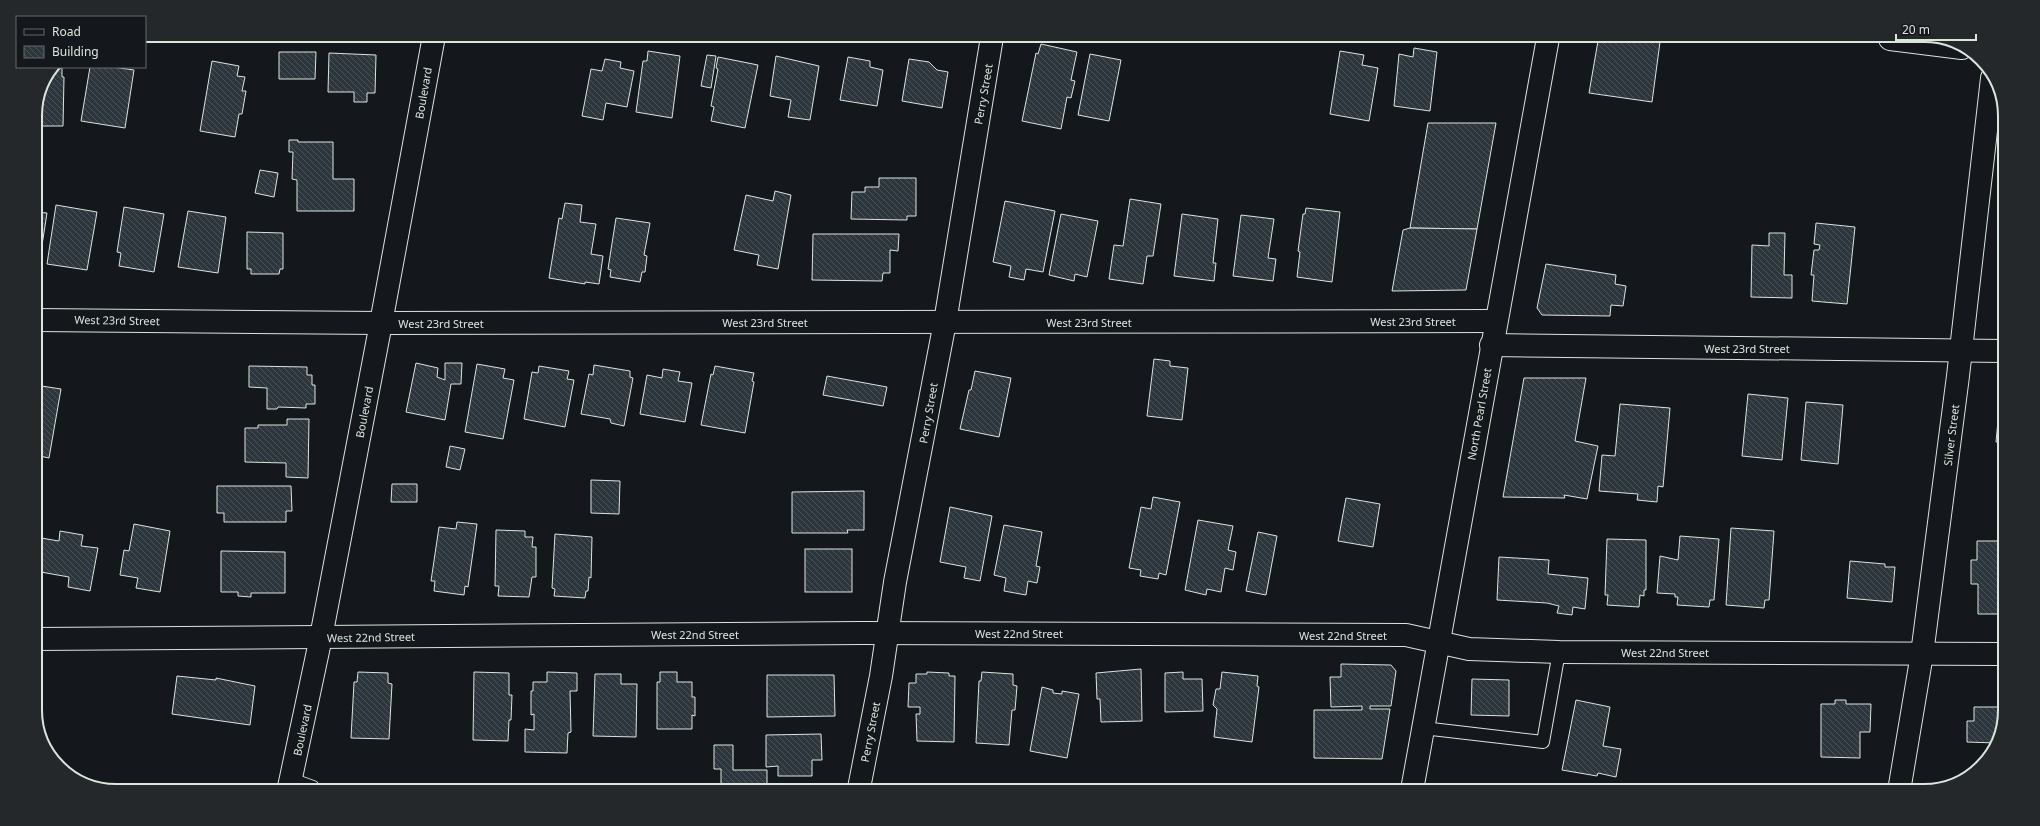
<svg xmlns="http://www.w3.org/2000/svg" width="2040" height="826" font-family="'Noto Sans',sans-serif">
  <style>
    .building { fill: url(#building-back-hatch); stroke: #d8e6dc }
    .lines { fill: none; stroke-linecap: round; stroke-linejoin: round }
    .lane-casing { stroke: #d8e6dc; stroke-width: 14 }
    .street-casing { stroke: #d8e6dc; stroke-width: 24 }
    .secondary-casing { stroke: #d8e6dc; stroke-width: 24 }
    .lane { stroke: #14181c; stroke-width: 12 }
    .street { stroke: #14181c; stroke-width: 22 }
    .secondary { stroke: #14181c; stroke-width: 22 }
    .labels { text-anchor: middle; dominant-baseline: central; stroke-width: 3; stroke-linejoin: round; paint-order: stroke }
    .street-label { font-size: 11px; fill: #d8e6dc; stroke: #14181c }
    .rim { fill: none; stroke: #d8e6dc; stroke-width: 2 }
  </style>
  <defs>
    <pattern id="building-back-hatch" width="6" height="6" patternUnits="userSpaceOnUse"><rect width="6" height="6" fill="#2c363c"/><path d="M-1 5l2 2M0 0l6 6M5-1l2 2" fill="none" stroke="#4a5358"/></pattern>
  </defs>
  <rect width="100%" height="100%" fill="#14181c"/>
  <g class="building">
    <polygon points="1601,39 1632,39 1660,42 1652,102 1589,93 1598,41"/>
    <polygon points="1041,44 1077,52 1071,80 1075,81 1071,98 1067,97 1061,129 1022,121 1036,53 1038,54"/>
    <polygon points="1414,48 1437,52 1430,111 1394,106 1399,54 1413,57"/>
    <polygon points="648,51 680,56 672,118 636,112 643,61 647,61"/>
    <polygon points="1340,51 1364,55 1362,65 1378,68 1369,121 1330,114"/>
    <polygon points="279,52 316,52 315,79 279,79"/>
    <polygon points="329,53 376,55 375,93 367,93 367,102 354,102 354,92 328,92"/>
    <polygon points="1090,54 1121,60 1109,121 1078,115"/>
    <polygon points="707,55 716,56 711,88 701,86"/>
    <polygon points="776,56 819,66 810,120 788,117 791,100 770,96"/>
    <polygon points="718,57 758,65 745,128 711,121 714,107 711,106 718,69 716,68"/>
    <polygon points="848,57 870,61 870,67 883,70 877,106 840,100"/>
    <polygon points="605,59 621,62 620,68 634,71 627,107 606,103 603,120 582,116 591,69 602,71"/>
    <polygon points="909,59 929,62 937,70 948,72 942,108 902,101"/>
    <polygon points="212,61 239,66 237,76 245,77 242,91 246,91 242,114 239,114 235,137 200,131"/>
    <polygon points="53,67 62,68 62,77 64,77 63,126 35,126 35,111 41,85"/>
    <polygon points="90,67 113,67 134,70 125,128 81,121"/>
    <polygon points="1428,123 1496,123 1477,229 1410,228"/>
    <polygon points="289,140 298,140 298,142 333,142 333,179 354,179 354,211 297,211 297,180 292,179 293,152 289,152"/>
    <polygon points="260,170 278,173 274,197 255,193"/>
    <polygon points="879,178 916,178 916,216 907,216 907,220 851,219 852,192 865,192 865,187 879,187"/>
    <polygon points="775,191 791,195 778,269 757,265 759,255 734,250 746,195 773,201"/>
    <polygon points="1130,199 1161,204 1153,256 1147,256 1143,284 1109,279 1114,245 1123,246"/>
    <polygon points="1005,201 1055,211 1043,272 1026,269 1024,280 1009,277 1011,266 993,262"/>
    <polygon points="565,203 582,205 580,222 596,224 591,254 603,256 599,284 585,282 585,284 549,278 559,218 562,219"/>
    <polygon points="56,205 97,212 87,270 47,264"/>
    <polygon points="124,207 164,214 154,272 119,266 121,253 117,252"/>
    <polygon points="1306,208 1340,212 1332,282 1297,277 1300,252 1298,251 1303,214 1305,214"/>
    <polygon points="188,211 226,217 218,273 178,267"/>
    <polygon points="35,212 47,213 38,271 35,270"/>
    <polygon points="1061,214 1098,221 1087,277 1075,274 1074,281 1049,275"/>
    <polygon points="1182,214 1218,219 1213,263 1216,263 1214,281 1174,276"/>
    <polygon points="1241,215 1274,219 1268,258 1276,259 1273,281 1233,276"/>
    <polygon points="616,218 650,223 644,255 647,256 645,272 642,272 640,282 610,277 611,270 608,269"/>
    <polygon points="1816,223 1855,227 1847,304 1812,301 1814,275 1811,275 1814,250 1819,250 1820,245 1814,244"/>
    <polygon points="1410,228 1477,229 1466,290 1392,291 1403,230"/>
    <polygon points="247,232 283,233 283,269 280,269 279,274 251,274 251,269 247,269"/>
    <polygon points="1769,233 1785,233 1784,275 1792,275 1792,298 1751,297 1752,245 1769,246"/>
    <polygon points="813,234 899,234 898,251 890,250 890,273 883,273 882,281 812,280"/>
    <polygon points="1546,264 1616,275 1615,284 1626,286 1623,306 1611,305 1610,316 1542,315 1537,308"/>
    <polygon points="1154,359 1170,361 1170,366 1188,368 1182,420 1147,416"/>
    <polygon points="416,363 438,368 437,377 445,380 445,363 462,363 461,384 451,384 445,420 406,412"/>
    <polygon points="477,364 505,369 503,378 514,380 503,439 465,432"/>
    <polygon points="594,365 630,371 630,377 633,378 624,426 611,423 610,419 581,414 589,374 593,375"/>
    <polygon points="249,366 307,367 307,375 312,375 312,385 315,385 315,404 306,404 306,408 278,407 277,409 267,409 267,388 249,387"/>
    <polygon points="539,366 569,371 567,379 574,380 565,427 524,419 532,372 538,373"/>
    <polygon points="715,366 754,373 752,381 754,382 745,433 701,425 711,374 713,375"/>
    <polygon points="663,369 680,372 678,381 692,383 685,422 640,414 647,375 662,378"/>
    <polygon points="975,371 1011,378 999,437 960,429 969,390 971,390"/>
    <polygon points="827,376 887,387 883,406 823,395"/>
    <polygon points="1524,378 1586,378 1575,441 1598,446 1587,499 1564,495 1565,498 1503,497"/>
    <polygon points="35,385 61,389 49,458 35,455"/>
    <polygon points="1748,394 1788,398 1782,460 1742,456"/>
    <polygon points="1806,402 1843,405 1838,464 1801,460"/>
    <polygon points="1620,404 1670,408 1663,487 1658,486 1657,502 1637,500 1638,494 1599,491 1602,455 1615,456"/>
    <polygon points="287,419 309,419 308,478 286,477 286,463 245,462 245,428 258,428 258,425 287,425"/>
    <polygon points="1998,421 2003,421 2003,442 1996,442"/>
    <polygon points="450,446 465,449 460,470 446,467"/>
    <polygon points="591,480 620,481 619,514 591,513"/>
    <polygon points="392,484 417,484 417,502 391,502"/>
    <polygon points="217,486 291,486 292,511 286,511 286,522 224,522 224,513 217,513"/>
    <polygon points="864,491 864,530 847,530 848,533 792,533 792,492"/>
    <polygon points="1153,497 1180,502 1166,575 1159,573 1158,579 1140,576 1141,570 1129,568 1141,507 1151,509"/>
    <polygon points="1346,498 1380,504 1373,547 1338,541"/>
    <polygon points="950,507 992,516 980,581 964,578 966,567 940,562"/>
    <polygon points="1198,520 1233,526 1228,550 1236,552 1233,570 1225,568 1221,592 1207,589 1206,595 1185,590"/>
    <polygon points="457,522 477,524 468,587 465,586 464,595 434,591 435,581 431,581 439,527 456,529"/>
    <polygon points="134,524 170,531 160,592 136,588 138,578 120,575 124,550 129,551"/>
    <polygon points="1004,525 1042,532 1036,566 1040,567 1037,583 1028,581 1026,595 1004,591 1006,578 994,575"/>
    <polygon points="1731,528 1774,531 1769,600 1765,600 1764,608 1726,605"/>
    <polygon points="496,530 525,531 525,537 533,537 532,547 536,547 536,577 532,577 529,597 498,596 499,586 495,586"/>
    <polygon points="60,531 83,535 81,546 98,548 90,591 68,587 69,577 35,571 35,537 59,541"/>
    <polygon points="1258,532 1277,536 1266,595 1246,591"/>
    <polygon points="555,534 592,537 591,578 589,577 588,591 586,591 585,598 554,596 555,589 552,588"/>
    <polygon points="1680,536 1719,539 1714,600 1710,600 1709,607 1677,605 1678,597 1675,597 1675,594 1657,593 1660,556 1678,560"/>
    <polygon points="1607,539 1646,540 1646,590 1644,590 1644,596 1640,595 1639,607 1607,605 1608,595 1605,595"/>
    <polygon points="1977,541 2002,541 2001,614 1978,614 1978,584 1971,584 1971,560 1977,560"/>
    <rect x="805" y="549" width="47" height="43"/>
    <polygon points="221,551 285,552 285,593 251,593 251,597 238,596 238,592 221,592"/>
    <polygon points="1499,557 1549,560 1548,574 1588,578 1585,609 1573,607 1572,615 1557,613 1559,606 1547,603 1497,600"/>
    <polygon points="1850,561 1885,564 1885,567 1895,567 1892,602 1847,598"/>
    <polygon points="1341,664 1391,665 1396,671 1391,706 1370,706 1370,709 1390,709 1382,759 1314,758 1314,710 1362,710 1362,706 1331,707 1330,677 1341,677"/>
    <polygon points="1141,669 1142,721 1101,722 1100,699 1097,699 1096,673"/>
    <polygon points="358,672 388,673 388,683 392,684 389,739 351,738 354,682 357,682"/>
    <polygon points="474,672 509,673 509,695 512,695 511,720 509,720 508,741 473,740"/>
    <polygon points="547,672 577,673 577,691 570,691 571,732 568,733 567,753 525,752 525,729 534,730 534,714 531,715 531,691 533,691 533,682 547,682"/>
    <polygon points="660,672 677,672 677,682 692,682 692,697 695,697 695,716 692,715 692,729 657,729 657,682 660,682"/>
    <polygon points="927,672 949,673 949,676 955,676 954,742 917,741 916,714 920,714 920,707 908,707 909,683 916,683 916,674 927,674"/>
    <polygon points="982,672 1013,674 1013,685 1017,686 1015,710 1012,710 1009,745 976,743 979,681 981,681"/>
    <polygon points="1183,672 1183,679 1202,679 1203,711 1165,712 1165,673"/>
    <polygon points="1222,672 1258,676 1257,686 1259,687 1252,742 1214,737 1217,709 1213,705 1216,689 1220,689"/>
    <polygon points="595,674 621,674 621,684 637,684 636,737 593,736"/>
    <polygon points="767,675 834,675 835,716 767,717"/>
    <polygon points="177,676 216,680 216,678 255,686 250,725 172,714"/>
    <polygon points="1472,679 1509,680 1509,716 1471,715"/>
    <polygon points="1042,687 1053,690 1053,693 1062,694 1062,691 1079,694 1067,758 1030,751"/>
    <polygon points="1576,700 1610,707 1603,746 1621,749 1616,777 1598,773 1597,776 1562,770"/>
    <polygon points="1835,700 1846,700 1846,704 1871,704 1870,732 1860,732 1860,758 1821,757 1821,704 1835,704"/>
    <polygon points="1974,707 2001,707 2001,736 1996,743 1967,742 1967,721 1974,721"/>
    <polygon points="821,734 822,760 812,760 812,776 778,776 778,766 766,767 766,735"/>
    <polygon points="714,745 733,745 733,770 767,770 767,788 721,787 721,769 714,769"/>
  </g>
  <g class="lines">
    <defs>
      <g id="lane">
        <polyline points="1423,728 1543,742 1559,652"/>
        <polyline points="291,779 313,787"/>
      </g>
      <g id="street">
        <polyline points="1890,39 1962,48"/>
        <polyline points="35,320 381,323 1496,321"/>
        <polyline points="1491,345 2003,351"/>
        <polyline points="35,639 861,633 1406,635 1469,649 1559,652 2001,654"/>
        <polyline points="859,788 881,676 895,582 945,322 992,37"/>
        <polyline points="1899,791 1922,654 1958,376 1992,78"/>
      </g>
      <g id="secondary">
        <polyline points="289,787 321,637 381,323 434,36"/>
        <polyline points="1412,790 1548,38"/>
      </g>
    </defs>
    <use href="#lane" class="lane-casing"/>
    <use href="#street" class="street-casing"/>
    <use href="#secondary" class="secondary-casing"/>
    <use href="#lane" class="lane"/>
    <use href="#street" class="street"/>
    <use href="#secondary" class="secondary"/>
  </g>
  <g class="labels">
    <g class="street-label">
      <text transform="translate(423 93) rotate(-80)">Boulevard</text>
      <text transform="translate(983 94) rotate(-80)">Perry Street</text>
      <text transform="translate(117 320) rotate(1)">West 23rd Street</text>
      <text x="1413" y="321">West 23rd Street</text>
      <text x="765" y="322">West 23rd Street</text>
      <text x="1089" y="322">West 23rd Street</text>
      <text x="441" y="323">West 23rd Street</text>
      <text x="1747" y="348">West 23rd Street</text>
      <text transform="translate(364 412) rotate(-79)">Boulevard</text>
      <text transform="translate(928 413) rotate(-80)">Perry Street</text>
      <text transform="translate(1479 414) rotate(-80)">North Pearl Street</text>
      <text transform="translate(1951 435) rotate(-83)">Silver Street</text>
      <text x="1019" y="633">West 22nd Street</text>
      <text x="695" y="634">West 22nd Street</text>
      <text x="1343" y="635">West 22nd Street</text>
      <text transform="translate(371 637) rotate(-1)">West 22nd Street</text>
      <text x="1665" y="652">West 22nd Street</text>
      <text transform="translate(302 730) rotate(-78)">Boulevard</text>
      <text transform="translate(870 732) rotate(-79)">Perry Street</text>
    </g>
  </g>
  <path d="M0 0H2040V826H0ZM116 42H1924A74 74 0 0 1 1998 116V710A74 74 0 0 1 1924 784H116A74 74 0 0 1 42 710V116A74 74 0 0 1 116 42Z" fill="#24282b" fill-rule="evenodd"/>
  <path class="rim" d="M116 42H1924A74 74 0 0 1 1998 116V710A74 74 0 0 1 1924 784H116A74 74 0 0 1 42 710V116A74 74 0 0 1 116 42Z"/>
  <rect x="16" y="16" width="130" height="52" fill="#14181c" stroke="#626a69"/>
  <rect x="24" y="29" width="20" height="6" fill="#14181c" stroke="#626a69"/>
  <text x="52" y="36" font-size="12" fill="#d8e6dc">Road</text>
  <rect x="24" y="46" width="20" height="12" fill="url(#building-back-hatch)" stroke="#626a69"/>
  <text x="52" y="56" font-size="12" fill="#d8e6dc">Building</text>
  <path d="M1896 34v6h80v-6" fill="none" stroke="#d8e6dc" stroke-width="2"/>
  <text x="1902" y="34" font-size="12" fill="#d8e6dc" stroke="#14181c" stroke-width="3" paint-order="stroke">20 m</text>
</svg>
